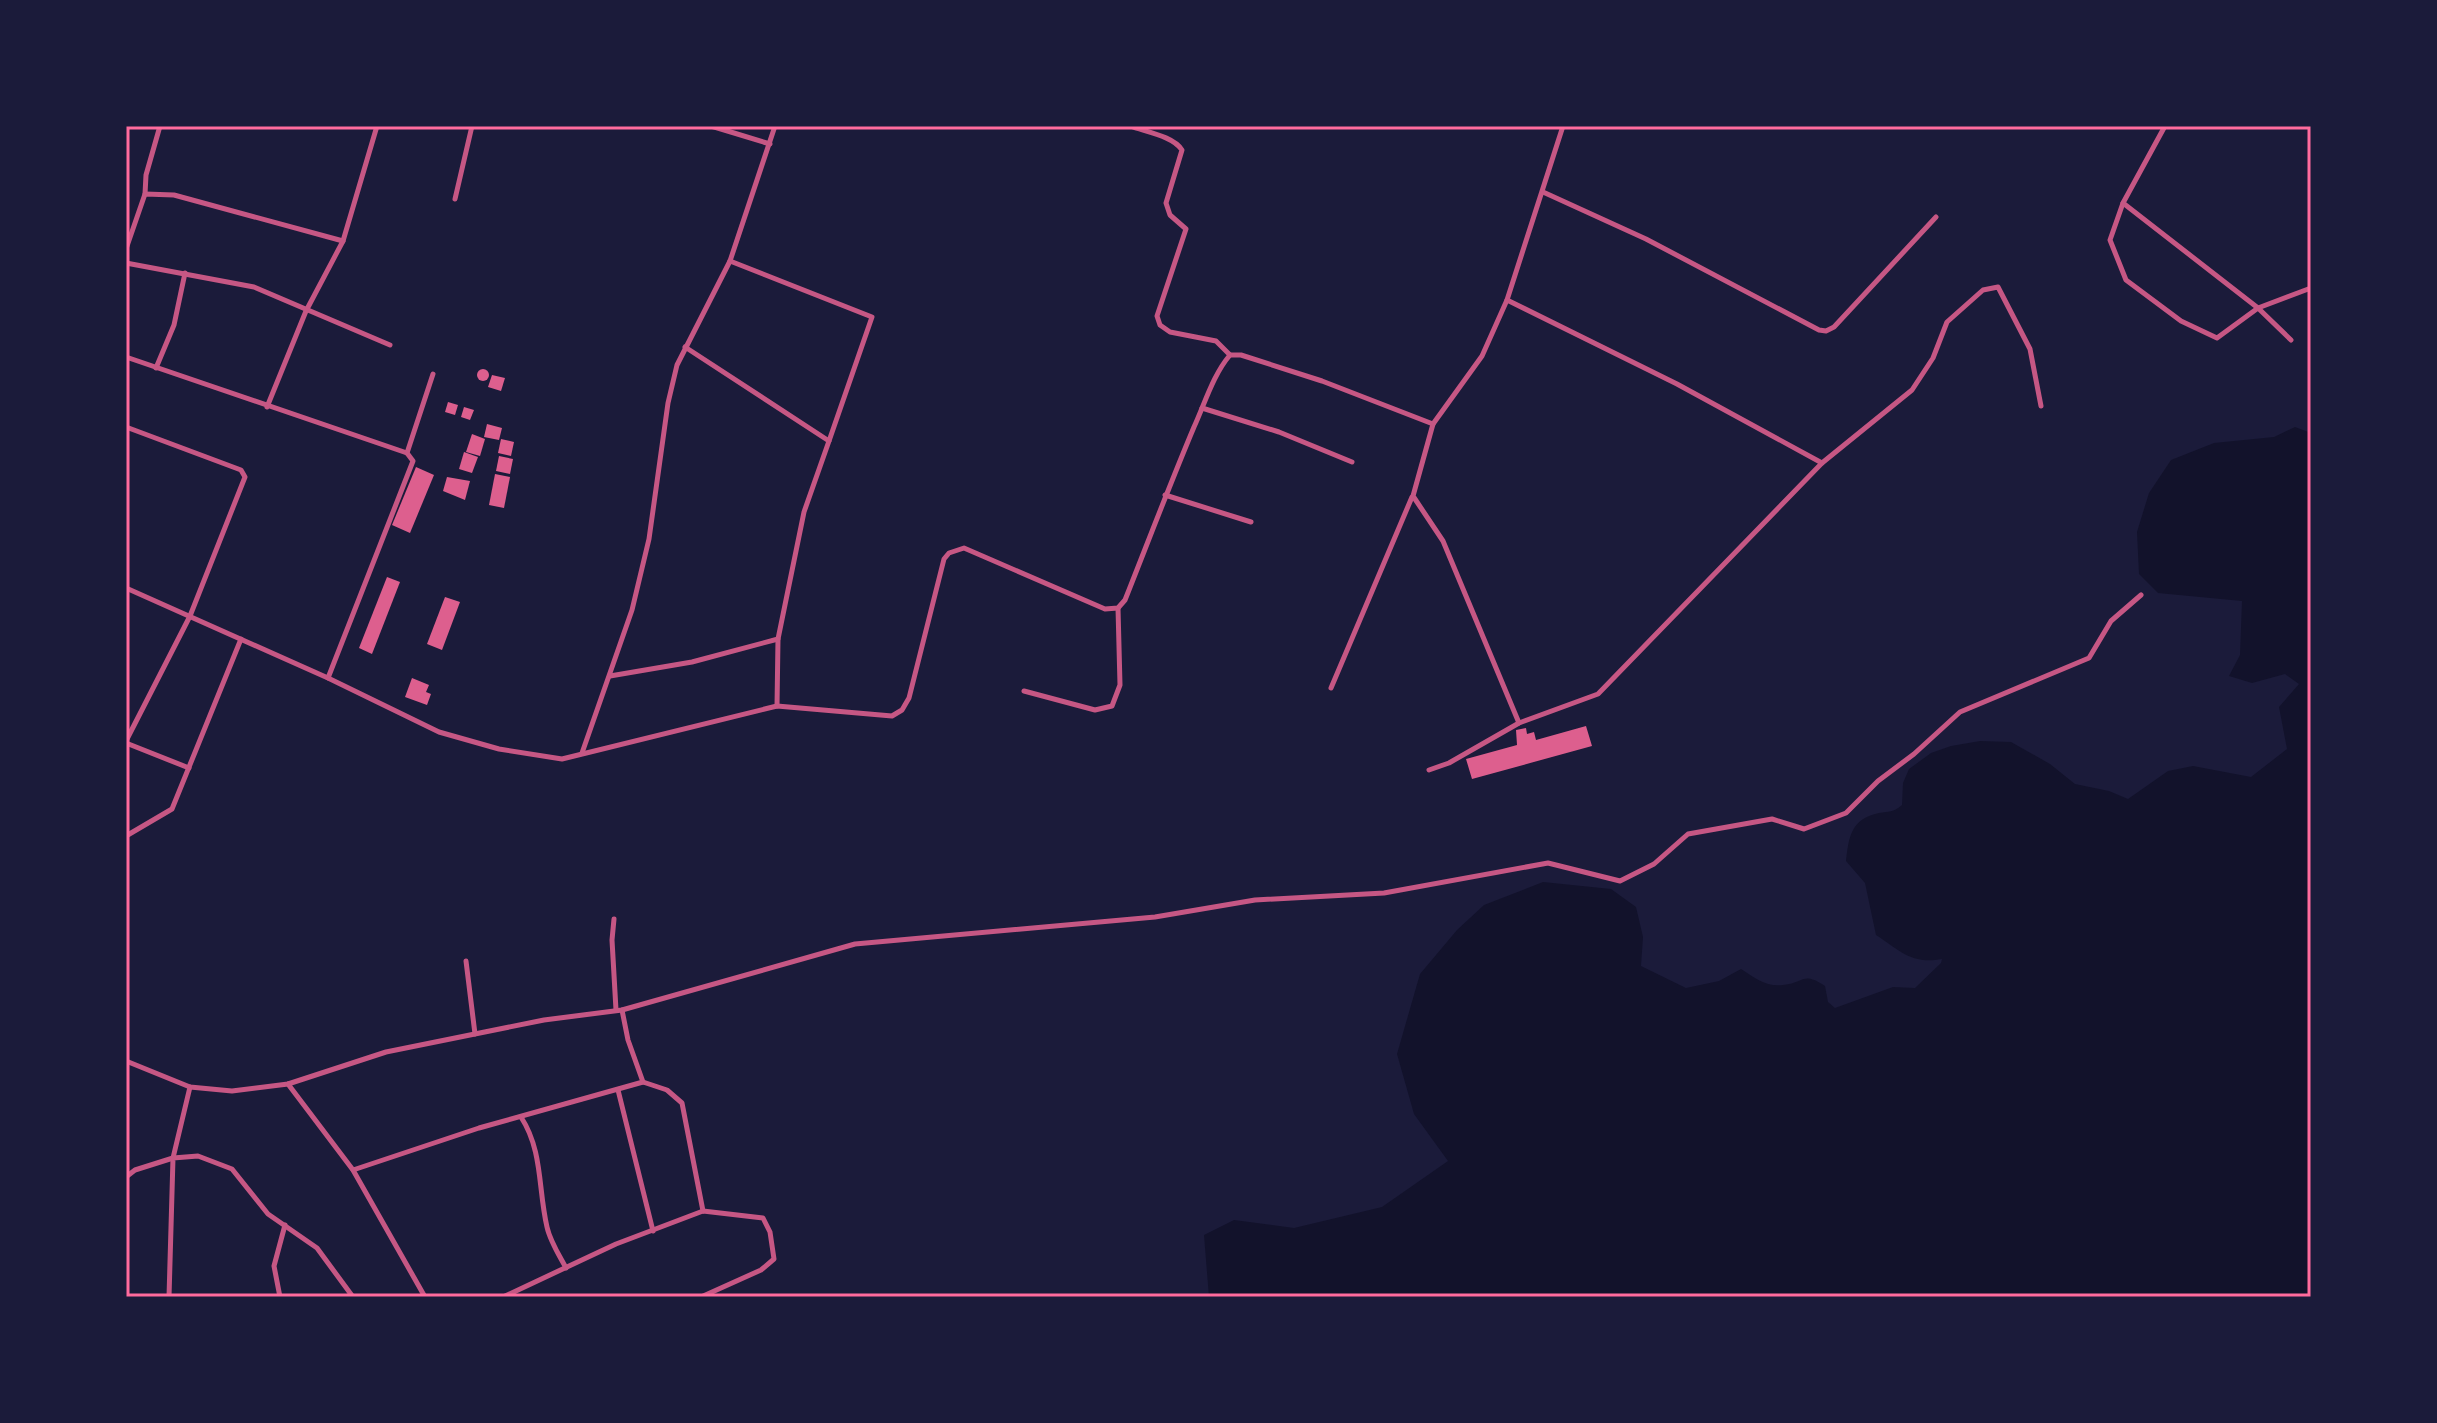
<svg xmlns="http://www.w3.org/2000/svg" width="2437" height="1423" font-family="Cabin,sans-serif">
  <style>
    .water { fill: #12122b }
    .building { fill: #dd5f8e }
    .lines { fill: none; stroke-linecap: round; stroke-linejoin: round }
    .minor { stroke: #c65784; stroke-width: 5 }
    .neatline { fill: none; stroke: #ff6b9d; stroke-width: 3 }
  </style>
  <rect width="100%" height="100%" fill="#1b1b3a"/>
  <path class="water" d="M 2295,427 L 2311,433 L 2311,1297 L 1209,1297 L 1204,1235 L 1234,1220 L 1294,1228 L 1382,1207 L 1448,1161 L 1414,1114 L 1397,1054 L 1420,974 L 1457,930 L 1484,905 L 1543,882 L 1611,889 L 1636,907 L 1643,937 L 1641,966 L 1686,988 L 1719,981 L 1741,969 C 1755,978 1766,987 1783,985 C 1805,983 1802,971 1825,986 L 1828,1002 L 1835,1008 L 1893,987 L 1915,988 L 1941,963 L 1942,959 C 1912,965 1899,950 1876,935 L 1865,883 L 1846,861 C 1849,836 1851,819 1879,813 C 1889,811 1893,813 1902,805 L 1903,783 L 1909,769 L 1931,753 L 1951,746 L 1980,741 L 2011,742 L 2050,764 L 2075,784 L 2109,791 L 2128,799 L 2168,771 L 2193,766 L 2251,777 L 2287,749 L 2279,707 L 2299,684 L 2285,674 L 2252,683 L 2229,676 L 2240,655 L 2242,601 L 2158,593 L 2139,574 L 2137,532 L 2149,493 L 2171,460 L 2214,443 L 2274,437 Z"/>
  <g class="building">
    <circle cx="483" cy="375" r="6"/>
    <polygon points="492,375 505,378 501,391 488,387"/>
    <polygon points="448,402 458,405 455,415 445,412"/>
    <polygon points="464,407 474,410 470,420 461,417"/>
    <polygon points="487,424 502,428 499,440 484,437"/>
    <polygon points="472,434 485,439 480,456 466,452"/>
    <polygon points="501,439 514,442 511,456 498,453"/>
    <polygon points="464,452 478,457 472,473 459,469"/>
    <polygon points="499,456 513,459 510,474 496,471"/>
    <polygon points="416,467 434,475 410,533 392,525"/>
    <polygon points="495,474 510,477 504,508 489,505"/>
    <polygon points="447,477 470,481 465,500 443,491"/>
    <polygon points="387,577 400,582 372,654 359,648"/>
    <polygon points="445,597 460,602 442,650 427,644"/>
    <polygon points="412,678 429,685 426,692 431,694 427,705 405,697"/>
    <polygon points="1586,726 1592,746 1472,779 1466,759 1517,745 1516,730 1526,728 1527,734 1534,732 1536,740"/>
  </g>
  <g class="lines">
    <g class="minor">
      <polyline points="711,126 770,144"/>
      <path d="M 1130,126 C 1146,132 1173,136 1182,150 L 1166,203 L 1170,215 L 1186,229 L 1157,316 L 1160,325 L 1170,332 L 1216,341 L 1230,355"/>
      <polyline points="2165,126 2123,203 2258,308 2291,340"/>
      <polyline points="1543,192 1646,239 1819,330 1826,331 1834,327 1936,217"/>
      <polyline points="145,194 146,175 160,126"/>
      <polyline points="455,199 472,126"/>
      <polyline points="2123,203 2110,240 2126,280 2181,321 2217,338 2258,308 2311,288"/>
      <polyline points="126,249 145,194 174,195 343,241"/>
      <polyline points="730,261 872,317 829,441"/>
      <polyline points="126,263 254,287 390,345"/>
      <polyline points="1507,300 1677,384 1822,463"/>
      <polyline points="126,357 407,453 413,461 328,678"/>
      <polyline points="156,368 174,325 185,273"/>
      <polyline points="267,407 306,311 343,241 377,126"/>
      <polyline points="1202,408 1279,432 1352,462"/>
      <polyline points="1433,424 1413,496 1443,541 1519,723"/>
      <polyline points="126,427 241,470 245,477 190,616 126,741"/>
      <polyline points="407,453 433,374"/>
      <polyline points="1165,495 1251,522"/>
      <path d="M 126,588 L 328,678 L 439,732 L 499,749 L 562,759 L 777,706 L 892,716 L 902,710 L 909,698 L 944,559 L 949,553 L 964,548 L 1105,609 L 1118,608 L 1125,600 C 1148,542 1170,484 1194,427 C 1205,403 1213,375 1230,355 L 1241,355 L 1322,381 L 1433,424 L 1482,356 L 1507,300 L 1563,126"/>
      <polyline points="610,676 692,662 778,639 804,512 829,441 685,347"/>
      <polyline points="1331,688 1412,497"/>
      <polyline points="1024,691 1095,710 1112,706 1120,685 1118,608"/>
      <polyline points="777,706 778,639"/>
      <polyline points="126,743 189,768"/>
      <polyline points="582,753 632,610 649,539 668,403 677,365 730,261 775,126"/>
      <polyline points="1429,770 1449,763 1519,723 1598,694 1822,463 1912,390 1933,358 1947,322 1983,290 1998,287 2030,349 2041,406"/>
      <polyline points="126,836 172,809 241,639"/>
      <polyline points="614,919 612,940 616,1010"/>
      <polyline points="466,961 475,1034"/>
      <polyline points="622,1010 628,1040 643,1082"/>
      <polyline points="126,1061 190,1087 232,1091 288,1084 386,1052 544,1020 622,1010 855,944 1155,917 1255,900 1384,893 1548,863 1620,881 1654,864 1688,834 1772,819 1804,829 1846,813 1878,781 1914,754 1960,712 2089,658 2111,621 2141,595"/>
      <polyline points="288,1084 353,1170 425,1297"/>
      <polyline points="618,1090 653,1231"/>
      <path d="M 521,1117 C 543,1151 538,1189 547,1227 C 550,1241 559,1255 566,1268"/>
      <polyline points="353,1170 479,1128 643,1082 667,1090 682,1103 703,1211"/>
      <polyline points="126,1177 135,1170 173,1158 190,1087"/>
      <polyline points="169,1297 173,1158 198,1156 232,1169 268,1214 317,1248 353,1297"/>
      <polyline points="280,1297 274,1266 285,1225"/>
      <polyline points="503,1297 616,1244 703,1211 763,1218 770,1232 774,1259 761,1270 701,1297"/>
    </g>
  </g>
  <rect width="2437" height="1423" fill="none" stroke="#1b1b3a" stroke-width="256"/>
  <rect x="128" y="128" width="2181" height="1167" class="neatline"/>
</svg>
